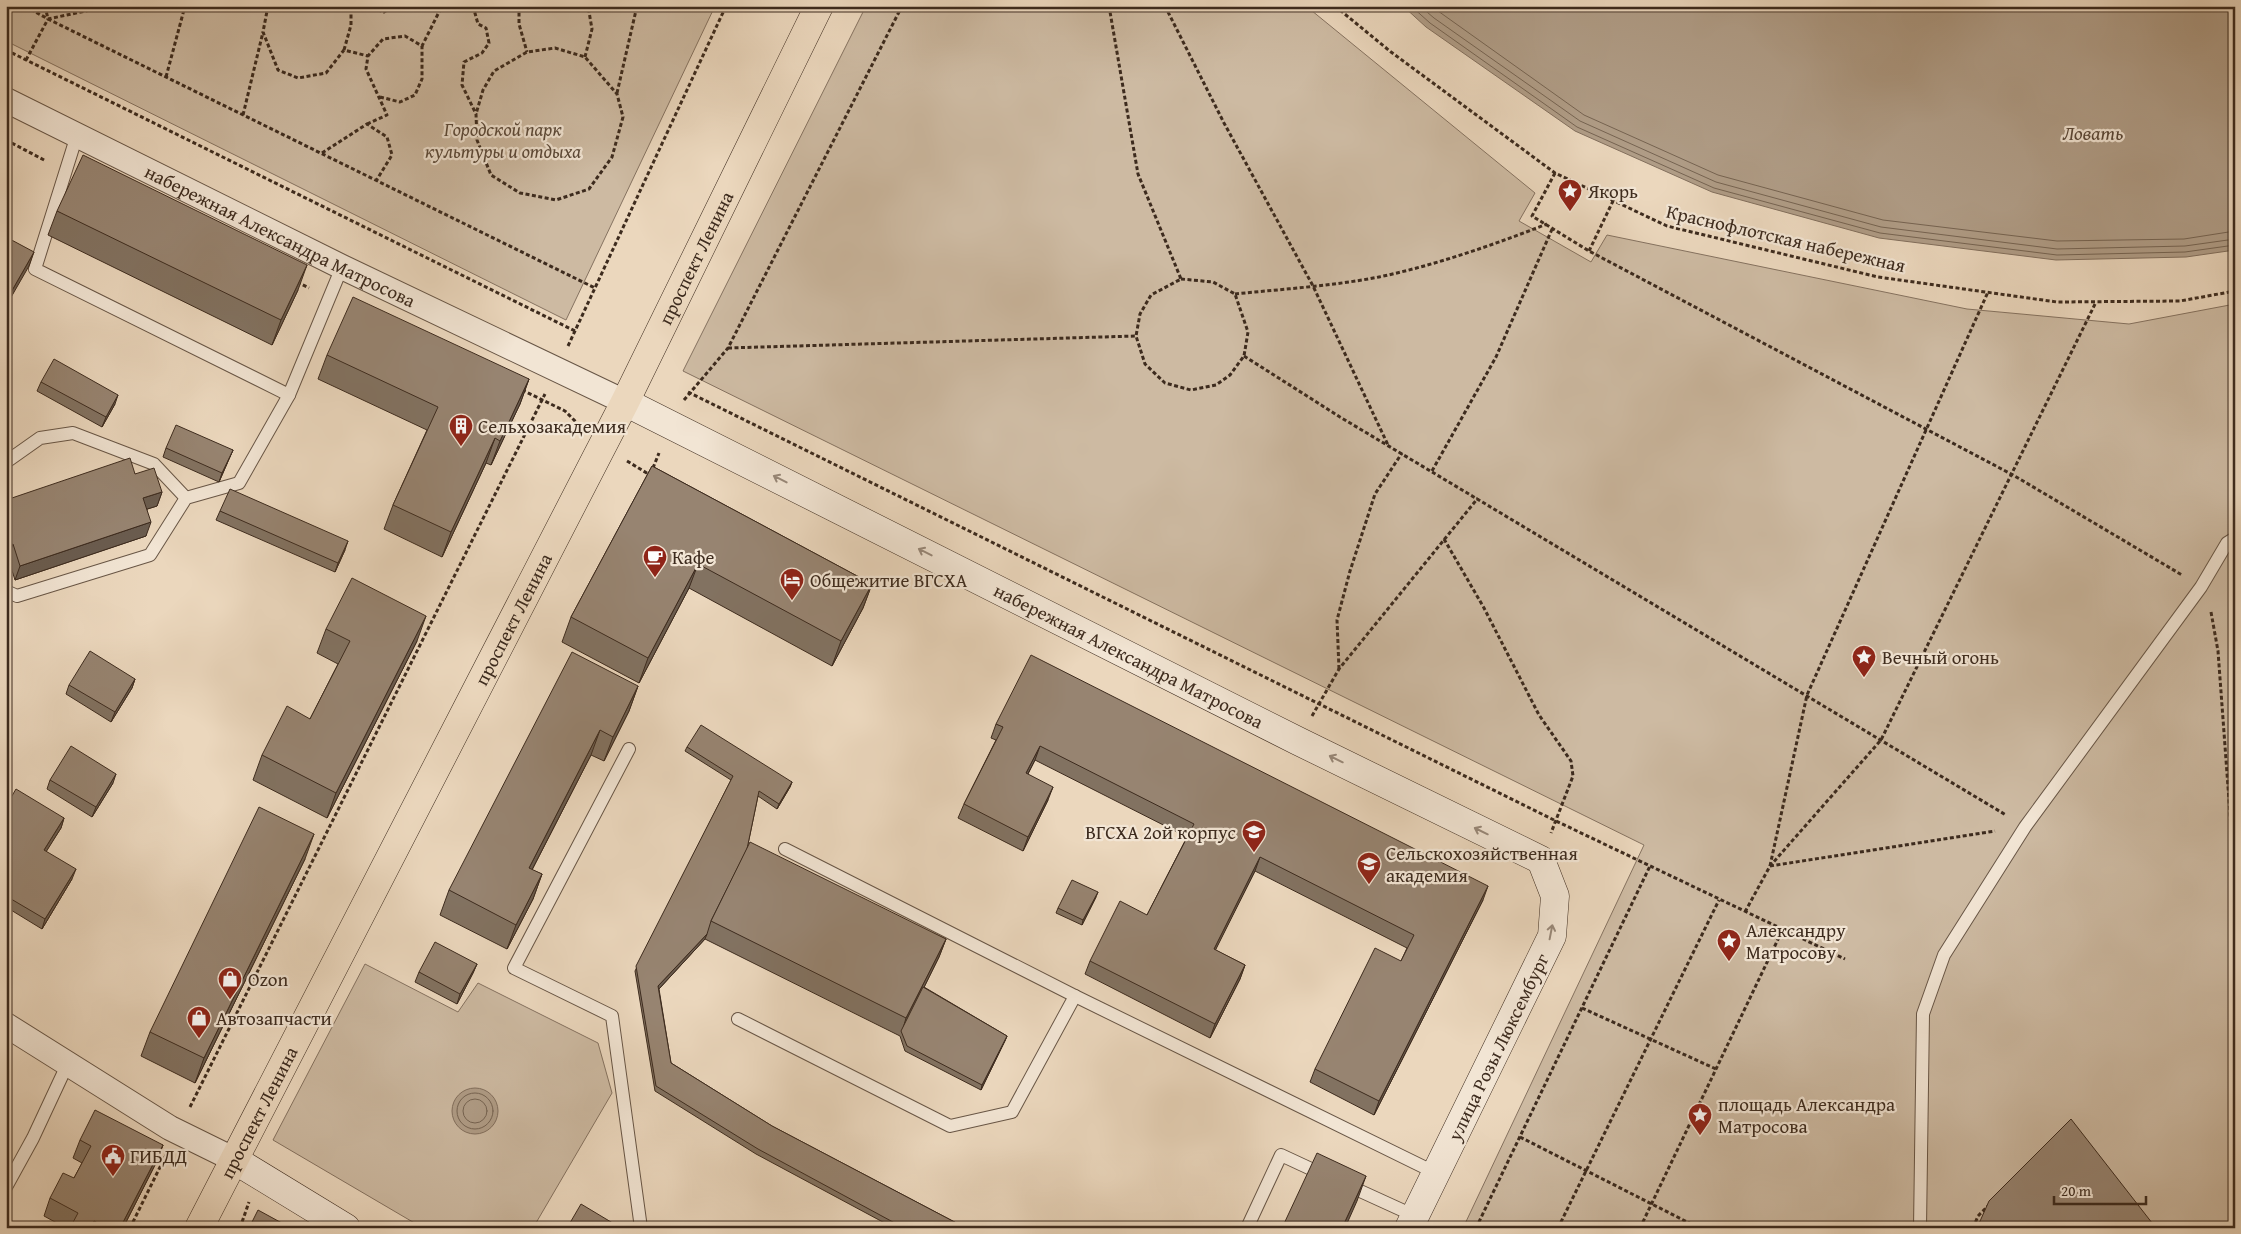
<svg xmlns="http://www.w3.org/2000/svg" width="2241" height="1234" font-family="'Gentium Book Plus',serif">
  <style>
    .park { fill: #cdbaa2; stroke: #857260 }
    .water { fill: #b09d87; stroke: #826f5d }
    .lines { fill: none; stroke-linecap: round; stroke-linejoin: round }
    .shore { stroke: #766452; stroke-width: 1 }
    .lane-casing { stroke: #685646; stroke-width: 14 }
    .street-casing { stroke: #685646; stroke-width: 26 }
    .secondary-casing { stroke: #3d2b1e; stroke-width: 29 }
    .primary-casing { stroke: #3d2b1e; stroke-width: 29 }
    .path { stroke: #3d2b1e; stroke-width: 3; stroke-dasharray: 4 2.5; stroke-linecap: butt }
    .lane { stroke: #f2e5d4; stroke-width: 12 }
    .street { stroke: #f2e5d4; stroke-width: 24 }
    .secondary { stroke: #f2e5d4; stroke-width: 28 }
    .primary { stroke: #ebd7bd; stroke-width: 28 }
    .wall { fill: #827261; stroke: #3d2b1e }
    .shaded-wall { fill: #6a5c4f; stroke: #3d2b1e }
    .building { fill: #978471; stroke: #3d2b1e }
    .oneway { stroke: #988879 }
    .labels { text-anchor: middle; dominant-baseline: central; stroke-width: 4.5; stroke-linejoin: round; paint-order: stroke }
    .park-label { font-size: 19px; font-style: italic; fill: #5a4838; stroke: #f2e5d4 }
    .poi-label { font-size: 19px; fill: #3d2b1e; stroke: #f2e5d4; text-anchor: start }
    .street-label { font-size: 19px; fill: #3d2b1e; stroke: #f2e5d4 }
    .water-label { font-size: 20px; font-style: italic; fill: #5a4838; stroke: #f2e5d4 }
  </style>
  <rect width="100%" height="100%" fill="#ebd7bd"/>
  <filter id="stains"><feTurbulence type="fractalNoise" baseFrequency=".004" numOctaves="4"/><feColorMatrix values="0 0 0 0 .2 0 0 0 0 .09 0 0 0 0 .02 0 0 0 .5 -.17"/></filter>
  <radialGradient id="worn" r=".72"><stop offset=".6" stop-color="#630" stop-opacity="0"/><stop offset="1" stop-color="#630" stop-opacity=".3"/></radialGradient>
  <g class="park">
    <polygon points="6,6 715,6 566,320 6,41"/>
    <polygon points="866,6 1306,6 1535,193 1519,221 1591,262 1607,235 1967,309 2129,324 2235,304 2235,1228 1463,1228 1644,845 683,371"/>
    <polygon points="365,964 458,1012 478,983 598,1043 612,1093 533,1228 423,1228 273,1140"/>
  </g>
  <g class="water">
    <polygon points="1403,6 2235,6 2235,250 2186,257 2056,260 1879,238 1712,192 1575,131 1426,27"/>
    <circle cx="475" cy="1111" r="23"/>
  </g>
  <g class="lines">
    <g class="shore">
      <polyline points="1411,6 1430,23 1577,127 1714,188 1880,233 2057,255 2185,252 2235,245"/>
      <polyline points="1420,6 1434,18 1580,121 1716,182 1881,227 2057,249 2185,246 2235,239"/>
      <polyline points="1431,6 1584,115 1718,175 1883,220 2057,241 2184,239 2235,231"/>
      <circle cx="475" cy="1111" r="18"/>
      <circle cx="475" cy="1111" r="12"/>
    </g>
    <defs>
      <g id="lane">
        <polyline points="77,135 35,269 289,395"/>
        <polyline points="6,462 40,438 73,433 154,464 186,498"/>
        <polyline points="6,591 17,596 150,555 186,498 239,483 289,395 342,267"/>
        <polyline points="629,749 514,968 612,1016 641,1228"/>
        <polyline points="785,849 1075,996 1436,1173"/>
        <polyline points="738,1019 950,1126 1012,1112 1075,996"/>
        <polyline points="1347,1185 1415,1216"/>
        <polyline points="6,1187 33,1138 68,1063"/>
        <polyline points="1247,1228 1281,1155 1324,1175"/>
        <polyline points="1920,1228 1923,1014 1944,955 2025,827 2201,587 2227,543 2235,538"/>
      </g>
      <g id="street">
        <path id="s1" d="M 6,100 L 342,267 L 625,402"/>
        <polyline points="6,1025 170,1128 233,1159"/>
      </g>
      <g id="secondary">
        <path id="s2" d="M 625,402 L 1298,741 L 1541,860 L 1555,896 L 1552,936 L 1409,1228"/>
        <polyline points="233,1159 346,1228"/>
      </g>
      <g id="primary">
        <path id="s3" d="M 199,1228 L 625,402 L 819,6"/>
      </g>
    </defs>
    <use href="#lane" class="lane-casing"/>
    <use href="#street" class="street-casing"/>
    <use href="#secondary" class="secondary-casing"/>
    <use href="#primary" class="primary-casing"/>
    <g class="path">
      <polyline points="25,6 48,19 109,6"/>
      <polyline points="45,6 48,19 595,288"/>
      <polyline points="268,6 263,32 278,70 298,78 326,73 344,50 368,56"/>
      <polyline points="365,6 384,12 394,6"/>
      <polyline points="473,6 478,24 486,28 489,43 482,53 464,62 462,85 476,114 477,140 491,175 520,193 556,200 589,189 612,157 623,117 617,94 585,57 555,48 527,52 494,71 483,90 476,114"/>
      <polyline points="519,6 519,24 527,52"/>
      <polyline points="1109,6 1138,174 1181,279"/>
      <polyline points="1165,6 1224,123 1313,286 1388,445"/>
      <polyline points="1335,6 1391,52 1555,173 1667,226 1878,277 2057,302 2180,301 2235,291"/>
      <polyline points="6,50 575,331"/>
      <polyline points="344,50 351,25 351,6"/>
      <polyline points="585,57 592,29 588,6"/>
      <polyline points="26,60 48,19"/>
      <polyline points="166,77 185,6"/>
      <polyline points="617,93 637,6"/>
      <polyline points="380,97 400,102 415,95 422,79 422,46"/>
      <polyline points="243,115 263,32"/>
      <polyline points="367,124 387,115 366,69 368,56 383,39 405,36 422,46 442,6"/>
      <polyline points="6,140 46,161"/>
      <polyline points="322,153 367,124 387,137 392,155 376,181"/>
      <polyline points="1555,173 1532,216 1589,251 2013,475 2182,575"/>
      <polyline points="1589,251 1613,201"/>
      <polygon points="1181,279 1213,282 1235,294 1248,332 1244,356 1230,375 1216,385 1191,390 1165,383 1145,364 1136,336 1140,314 1151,295"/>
      <polyline points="297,282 309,288"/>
      <path d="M 1235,294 C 1283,289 1332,286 1379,277 C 1436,265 1493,245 1547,224"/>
      <polyline points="568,346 726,6"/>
      <polyline points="728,348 1136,336"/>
      <polyline points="1244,356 1340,417 2006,815"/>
      <polyline points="522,390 565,411 580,426"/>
      <polyline points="688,392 1556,821 1845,959"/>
      <polyline points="684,400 728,348 902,6"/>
      <polyline points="627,461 650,475 650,474"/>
      <polyline points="653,468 659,453"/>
      <polyline points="1432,471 1496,357 1553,227"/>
      <polyline points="1444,539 1484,608 1539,715 1571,761 1573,776 1551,833"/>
      <polyline points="2211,612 2218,651 2235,882"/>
      <polyline points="1339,669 1337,620 1350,571 1375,494 1402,453"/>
      <polyline points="1312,716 1339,669 1478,498"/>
      <polyline points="1770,866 1807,695 1988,292"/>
      <polyline points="1770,866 1995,831"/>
      <polyline points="1745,912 1770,866 1881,740 2096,302"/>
      <polyline points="1582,1008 1716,1069"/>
      <polyline points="190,1107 545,394"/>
      <polyline points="1520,1137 1699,1228"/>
      <polyline points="130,1228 166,1155"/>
      <polyline points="240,1228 249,1202"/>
      <polyline points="1476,1228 1650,866"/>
      <polyline points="1558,1228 1719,900"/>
      <polyline points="1640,1228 1782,931"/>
      <polyline points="1973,1228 1978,1216 1988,1206"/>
    </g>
    <use href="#lane" class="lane"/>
    <use href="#street" class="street"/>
    <use href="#secondary" class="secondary"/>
    <use href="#primary" class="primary"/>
  </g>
  <g class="wall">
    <polygon points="57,211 298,290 272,345 48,235"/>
    <polygon points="327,355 529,379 520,404 491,465 486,463 442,557 384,529 393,505 427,430 318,379"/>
    <polygon points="41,382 115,404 102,427 37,391"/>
    <polygon points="166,448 233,450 219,482 163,457"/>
    <polygon points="652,466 872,584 863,608 832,666 689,588 639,683 562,642 571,617"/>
    <polygon points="135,474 162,492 157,506 147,509 146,536 15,580 8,558 6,558 6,500"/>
    <polygon points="220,511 345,550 335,572 216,520"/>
    <polygon points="326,629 417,641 327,818 253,780 262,755 310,719 338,664 317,653"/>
    <polygon points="135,679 132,688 111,722 66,694 69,685"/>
    <polygon points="638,686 629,711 604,761 591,755 532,870 542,874 533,899 507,949 440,915 449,890"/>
    <polygon points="996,724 1483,900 1374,1115 1310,1082 1315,1069 1401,961 1407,948 1255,871 1215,950 1245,965 1240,979 1210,1038 1085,974 1090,961 1147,915 1187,837 1035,760 1028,774 1048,800 1023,851 958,818 964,804 996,740 991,738"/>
    <polygon points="687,747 792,782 790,787 777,809 758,796 747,849 946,939 939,957 924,987 1007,1036 981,1090 905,1051 900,1036 705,939 659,989 671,1063 772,1126 966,1228 894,1228 756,1154 655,1091 635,971 731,780 685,751"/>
    <polygon points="50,780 113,783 92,817 47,789"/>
    <polygon points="6,806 64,818 61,828 46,851 72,879 42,929 6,907"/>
    <polygon points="305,859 195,1083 141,1056 150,1032"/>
    <polygon points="1096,897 1082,925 1056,913 1058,908"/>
    <polygon points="477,964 473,973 457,1004 415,982 419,972"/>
    <polygon points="80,1140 163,1145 156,1163 123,1228 66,1228 44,1216 50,1198 74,1178 82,1163 73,1158"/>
  </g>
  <g class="shaded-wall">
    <polygon points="34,252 29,266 6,306 6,301"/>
    <polygon points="307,265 298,290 272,345 281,320"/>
    <polygon points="529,379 520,404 491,465 500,441"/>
    <polygon points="118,395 115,404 102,427 106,417"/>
    <polygon points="495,438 486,463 442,557 451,532"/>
    <polygon points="233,450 229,459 219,482 222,473"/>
    <polygon points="162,492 157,506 138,512 143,498"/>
    <polygon points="151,522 146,536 15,580 20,566"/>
    <polygon points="348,541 345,550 335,572 338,563"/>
    <polygon points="13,544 8,558 6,558 6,546"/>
    <polygon points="698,564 689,588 639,683 648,658"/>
    <polygon points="872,584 863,608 832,666 841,641"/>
    <polygon points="426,616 417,641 327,818 336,793"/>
    <polygon points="135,679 132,688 111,722 115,712"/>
    <polygon points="638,686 629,711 604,761 613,737"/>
    <polygon points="600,730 591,755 520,893 529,868"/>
    <polygon points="1040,746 1035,760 1021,787 1026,773"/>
    <polygon points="116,774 113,783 92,817 96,807"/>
    <polygon points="792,782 790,787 777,809 779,804"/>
    <polygon points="1053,787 1048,800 1023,851 1028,837"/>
    <polygon points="64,818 61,828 41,860 44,850"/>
    <polygon points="314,834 305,859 195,1083 204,1058"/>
    <polygon points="1260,857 1255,871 1209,963 1214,949"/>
    <polygon points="76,869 72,879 42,929 45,919"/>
    <polygon points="542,874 533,899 507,949 516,925"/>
    <polygon points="1488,886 1483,900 1374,1115 1379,1101"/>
    <polygon points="1098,892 1096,897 1082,925 1083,920"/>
    <polygon points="707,934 705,939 657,991 658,986"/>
    <polygon points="946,939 939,957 902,1032 906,1018"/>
    <polygon points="477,964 473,973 457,1004 460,994"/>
    <polygon points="1245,965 1240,979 1210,1038 1215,1024"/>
    <polygon points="1007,1036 1005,1041 981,1090 982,1085"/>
    <polygon points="163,1145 156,1163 123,1228 120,1228"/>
    <polygon points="1366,1176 1357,1201 1345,1228 1342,1228"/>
  </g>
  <g class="building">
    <polygon points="83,155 307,265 281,320 57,211"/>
    <polygon points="6,237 34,252 6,301"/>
    <polygon points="353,297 529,379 500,441 495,438 451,532 393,505 438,407 327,355"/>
    <polygon points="54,359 118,395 106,417 41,382"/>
    <polygon points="176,425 233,450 222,473 166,448"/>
    <polygon points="130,458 135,474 154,468 162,492 143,498 151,522 20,566 13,544 6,546 6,500"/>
    <polygon points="652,466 872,584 841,641 698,564 648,658 571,617"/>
    <polygon points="230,489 348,541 338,563 220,511"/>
    <polygon points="352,578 426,616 336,793 262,755 287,706 310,719 350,641 326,629"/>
    <polygon points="90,651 135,679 115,712 69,685"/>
    <polygon points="572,652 638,686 613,737 600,730 529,868 542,874 516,925 449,890"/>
    <polygon points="1031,655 1488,886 1379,1101 1315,1069 1375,948 1401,961 1414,935 1260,857 1214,949 1245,965 1215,1024 1090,961 1120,901 1147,915 1194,824 1040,746 1026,773 1053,787 1028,837 964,804 1003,727 996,724"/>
    <polygon points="701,725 792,782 779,804 759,791 747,849 711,921 707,934 658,986 671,1063 772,1126 966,1228 904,1228 758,1149 656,1086 636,966 733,776 687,747"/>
    <polygon points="71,746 116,774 96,807 50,780"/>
    <polygon points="16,789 64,818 44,850 76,869 45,919 6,896 6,806"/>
    <polygon points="259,807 314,834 204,1058 150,1032"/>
    <polygon points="750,842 946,939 906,1018 711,921"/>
    <polygon points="1072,880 1098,892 1083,920 1058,908"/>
    <polygon points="435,942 477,964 460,994 419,972"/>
    <polygon points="923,987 1007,1036 982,1085 907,1046 901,1031"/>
    <polygon points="95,1110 163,1145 120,1228 107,1228 94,1221 90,1228 70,1228 78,1213 50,1198 63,1173 74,1178 91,1146 80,1140"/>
    <polygon points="2071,1119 2156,1228 1977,1228 1989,1201"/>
    <polygon points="1317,1153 1366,1176 1342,1228 1282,1228"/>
    <polygon points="581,1204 621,1228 567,1228"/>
    <polygon points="258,1210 291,1228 249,1228"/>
  </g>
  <defs><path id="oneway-shaft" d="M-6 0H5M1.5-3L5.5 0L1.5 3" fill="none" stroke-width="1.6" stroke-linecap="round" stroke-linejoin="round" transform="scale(1.25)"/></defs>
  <g class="oneway">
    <use href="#oneway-shaft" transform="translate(780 479) rotate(-153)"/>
    <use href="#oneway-shaft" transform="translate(925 552) rotate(-153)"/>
    <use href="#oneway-shaft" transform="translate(1336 759) rotate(-154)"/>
    <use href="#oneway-shaft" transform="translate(1481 831) rotate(-154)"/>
    <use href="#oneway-shaft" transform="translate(1551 932) rotate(-79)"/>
  </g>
  <defs>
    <symbol id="sight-pin" viewBox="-11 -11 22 30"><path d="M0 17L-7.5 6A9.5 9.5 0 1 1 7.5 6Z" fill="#8f2418" stroke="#f2e5d4"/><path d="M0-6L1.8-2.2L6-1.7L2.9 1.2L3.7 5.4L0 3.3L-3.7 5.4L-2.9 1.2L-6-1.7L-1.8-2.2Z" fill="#fff"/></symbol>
    <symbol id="building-pin" viewBox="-11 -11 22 30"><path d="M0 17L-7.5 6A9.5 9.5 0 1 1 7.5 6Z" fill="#8f2418" stroke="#f2e5d4"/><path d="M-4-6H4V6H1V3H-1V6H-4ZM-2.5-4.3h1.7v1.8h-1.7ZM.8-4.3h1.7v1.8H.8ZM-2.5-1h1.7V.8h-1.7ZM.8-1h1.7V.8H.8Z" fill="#fff"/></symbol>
    <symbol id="cafe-pin" viewBox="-11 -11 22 30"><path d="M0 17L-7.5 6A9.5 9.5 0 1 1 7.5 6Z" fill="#8f2418" stroke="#f2e5d4"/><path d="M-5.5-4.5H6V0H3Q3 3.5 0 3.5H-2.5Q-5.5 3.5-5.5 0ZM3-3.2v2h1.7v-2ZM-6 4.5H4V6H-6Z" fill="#fff"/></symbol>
    <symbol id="hotel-pin" viewBox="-11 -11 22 30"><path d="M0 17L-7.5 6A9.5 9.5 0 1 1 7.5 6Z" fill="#8f2418" stroke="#f2e5d4"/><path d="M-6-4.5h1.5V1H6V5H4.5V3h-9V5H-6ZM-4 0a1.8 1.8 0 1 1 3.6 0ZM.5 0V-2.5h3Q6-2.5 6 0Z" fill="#fff"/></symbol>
    <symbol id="university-pin" viewBox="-11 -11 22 30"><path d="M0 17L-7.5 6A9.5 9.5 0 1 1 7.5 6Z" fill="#8f2418" stroke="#f2e5d4"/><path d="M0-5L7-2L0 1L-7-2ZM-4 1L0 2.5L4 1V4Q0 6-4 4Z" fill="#fff"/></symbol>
    <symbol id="shop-pin" viewBox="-11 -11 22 30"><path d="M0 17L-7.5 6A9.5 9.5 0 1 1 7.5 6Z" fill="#8f2418" stroke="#f2e5d4"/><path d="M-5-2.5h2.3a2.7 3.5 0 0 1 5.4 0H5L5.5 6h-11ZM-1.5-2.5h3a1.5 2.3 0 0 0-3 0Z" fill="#fff"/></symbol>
    <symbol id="civic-pin" viewBox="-11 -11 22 30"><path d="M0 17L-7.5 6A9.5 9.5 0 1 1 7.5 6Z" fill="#8f2418" stroke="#f2e5d4"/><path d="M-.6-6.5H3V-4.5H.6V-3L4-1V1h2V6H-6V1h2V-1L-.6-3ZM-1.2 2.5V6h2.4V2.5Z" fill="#fff"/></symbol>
  </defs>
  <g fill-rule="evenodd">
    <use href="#sight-pin" x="1556" y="177" width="28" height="38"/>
    <use href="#building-pin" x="447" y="412" width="28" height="38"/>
    <use href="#cafe-pin" x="641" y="543" width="28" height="38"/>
    <use href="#hotel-pin" x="778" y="566" width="28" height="38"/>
    <use href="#sight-pin" x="1850" y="643" width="28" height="38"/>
    <use href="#university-pin" x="1240" y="818" width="28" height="38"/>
    <use href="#university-pin" x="1355" y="850" width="28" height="38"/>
    <use href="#sight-pin" x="1715" y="927" width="28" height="38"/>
    <use href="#shop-pin" x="216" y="965" width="28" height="38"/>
    <use href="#shop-pin" x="185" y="1004" width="28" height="38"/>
    <use href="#sight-pin" x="1686" y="1101" width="28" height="38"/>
    <use href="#civic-pin" x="99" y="1142" width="28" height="38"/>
  </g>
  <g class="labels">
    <g class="park-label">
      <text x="503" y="129">Городской парк<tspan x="503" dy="22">культуры и отдыха</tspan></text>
    </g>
    <g class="poi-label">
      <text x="1588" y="191">Якорь</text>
      <text x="478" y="426">Сельхозакадемия</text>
      <text x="672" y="557">Кафе</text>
      <text x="810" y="580">Общежитие ВГСХА</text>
      <text x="1882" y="657">Вечный огонь</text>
      <text x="1236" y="832" text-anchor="end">ВГСХА 2ой корпус</text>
      <text x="1386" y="853">Сельскохозяйственная<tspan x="1386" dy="22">академия</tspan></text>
      <text x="1746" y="930">Александру<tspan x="1746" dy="22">Матросову</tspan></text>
      <text x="248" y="979">Ozon</text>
      <text x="216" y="1018">Автозапчасти</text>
      <text x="1718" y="1104">площадь Александра<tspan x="1718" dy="22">Матросова</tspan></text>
      <text x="130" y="1156">ГИБДД</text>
    </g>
    <g class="street-label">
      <text stroke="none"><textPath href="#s1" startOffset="306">набережная Александра Матросова</textPath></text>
      <text transform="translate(1786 238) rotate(13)">Краснофлотская набережная</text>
      <text stroke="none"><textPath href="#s3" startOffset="1090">проспект Ленина</textPath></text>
      <text stroke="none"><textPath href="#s3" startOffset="685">проспект Ленина</textPath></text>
      <text stroke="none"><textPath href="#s2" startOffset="564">набережная Александра Матросова</textPath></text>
      <text transform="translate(1498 1047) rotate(-64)">улица Розы Люксембург</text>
      <text stroke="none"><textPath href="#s3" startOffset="130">проспект Ленина</textPath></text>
    </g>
    <g class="water-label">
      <text x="2093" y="132">Ловать</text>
    </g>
  </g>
  <rect width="2241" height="1234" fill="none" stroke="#ebd7bd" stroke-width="25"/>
  <rect x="8" y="8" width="2226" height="1219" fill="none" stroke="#3d2b1e" stroke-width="2.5"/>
  <rect x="12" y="12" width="2216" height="1209" fill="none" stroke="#3d2b1e"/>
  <path d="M2054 1196v8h92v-8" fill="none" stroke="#3d2b1e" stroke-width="2.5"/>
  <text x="2061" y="1196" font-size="15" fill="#3d2b1e" stroke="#f2e5d4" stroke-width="4" paint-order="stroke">20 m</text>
  <rect width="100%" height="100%" filter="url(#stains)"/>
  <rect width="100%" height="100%" fill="url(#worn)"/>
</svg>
